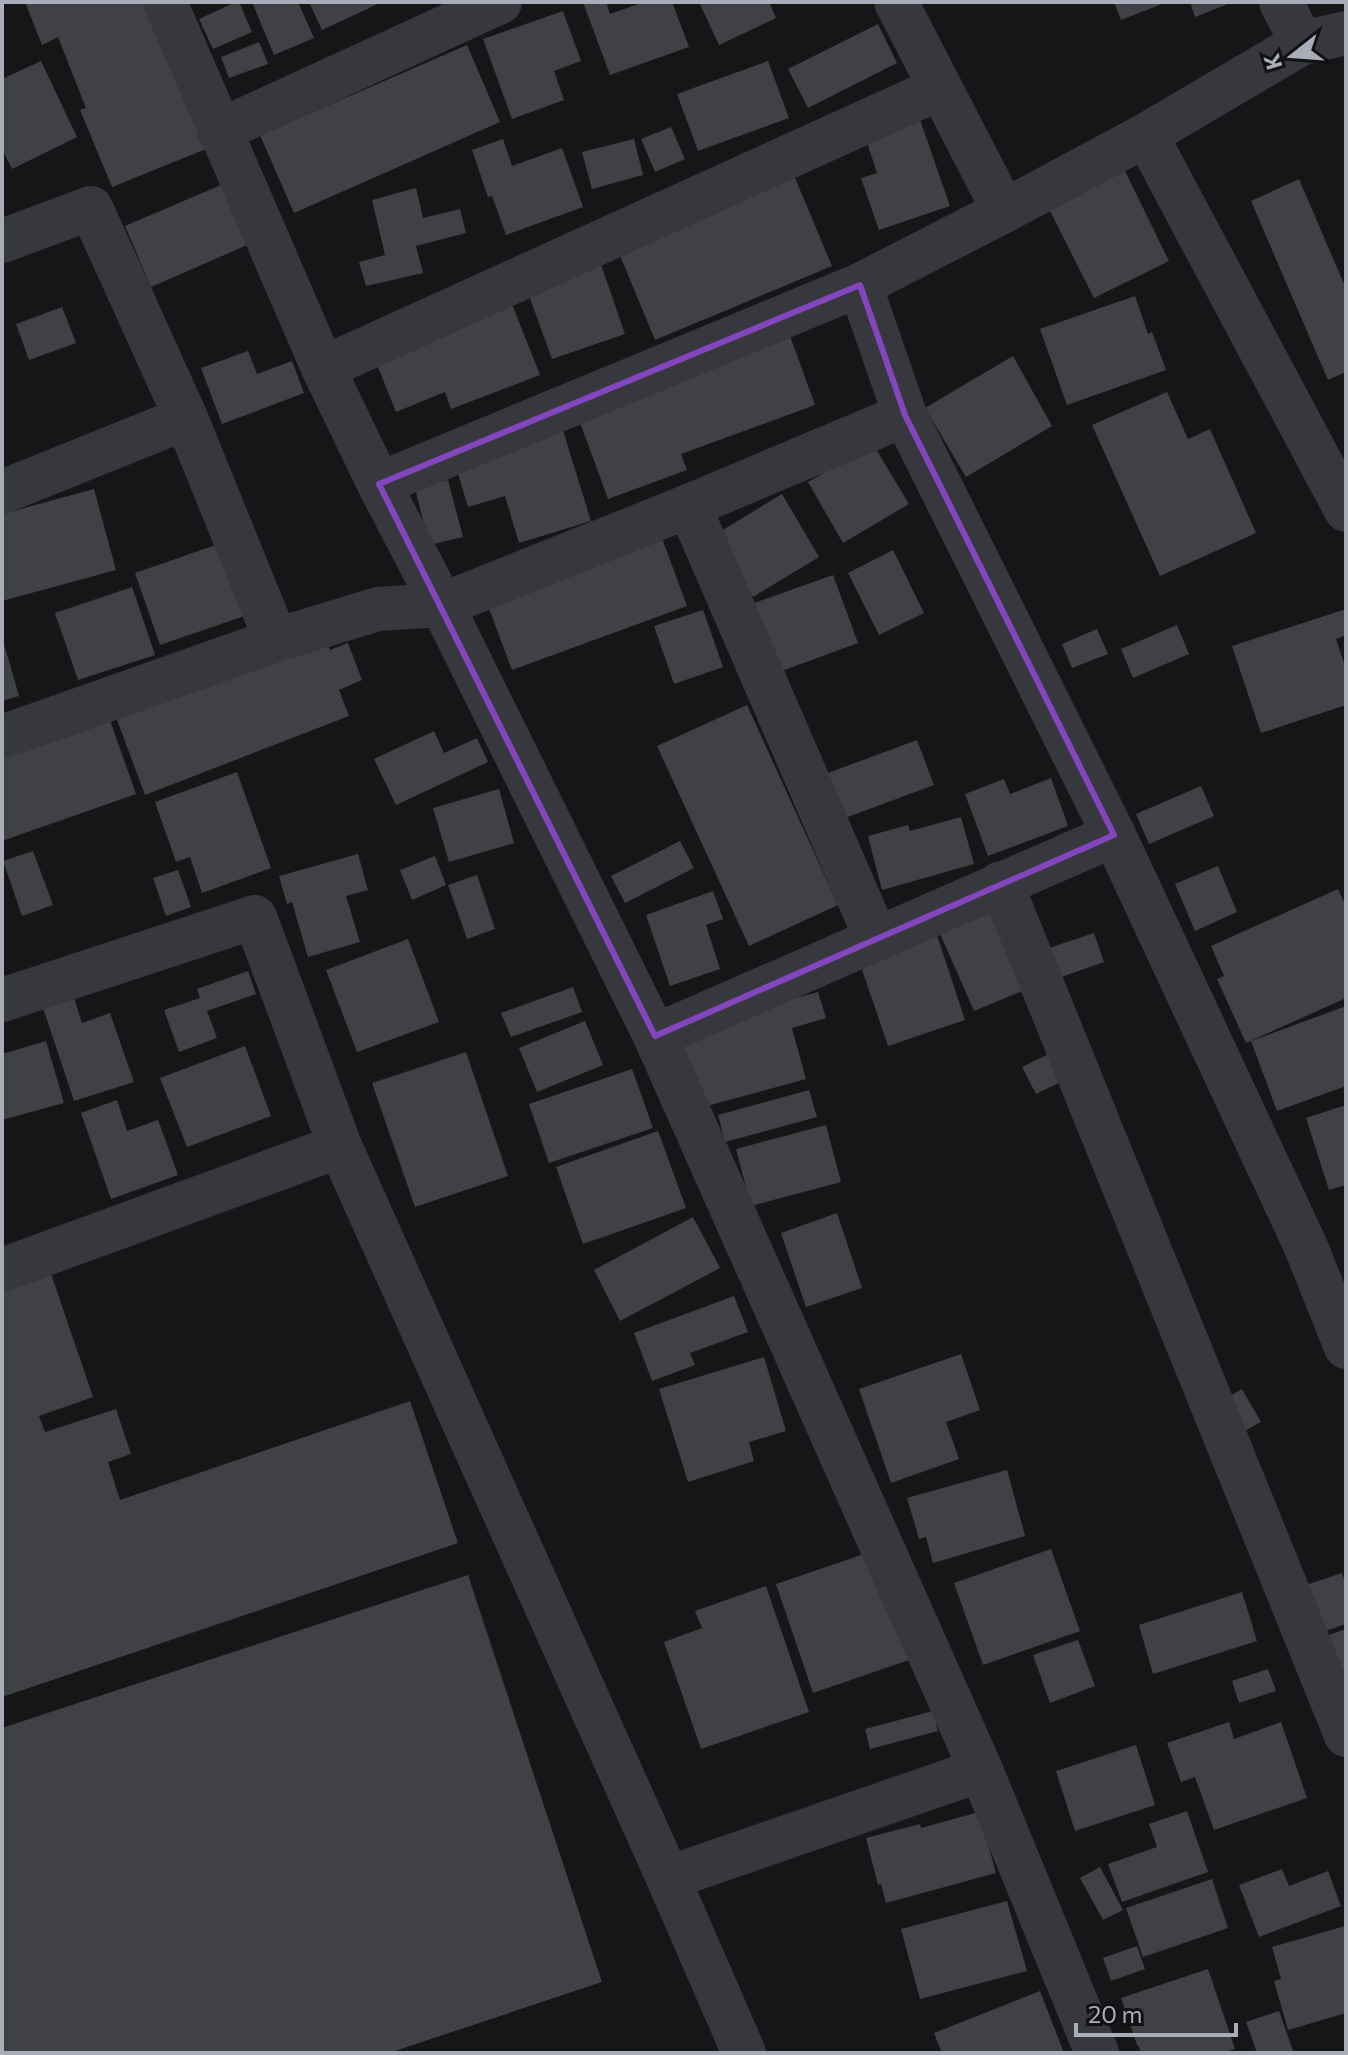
<svg xmlns="http://www.w3.org/2000/svg" width="1348" height="2055" font-family="Commissioner,sans-serif">
  <style>
    .building { fill: #404145 }
    .lines { fill: none; stroke-linecap: round; stroke-linejoin: round }
    .street { stroke: #37383d; stroke-width: 44 }
    .marked { fill: none; stroke: #8446be; stroke-width: 6; stroke-linejoin: round }
  </style>
  <rect width="100%" height="100%" fill="#161618"/>
  <g class="building">
    <polygon points="25,2 151,2 211,147 112,187 80,110 86,108 58,37 42,45"/>
    <polygon points="236,2 239,2 252,32 213,49 199,19"/>
    <polygon points="252,2 298,2 314,38 274,55"/>
    <polygon points="309,2 382,2 322,30"/>
    <polygon points="583,2 606,2 610,14 644,2 672,2 689,47 610,75"/>
    <polygon points="699,2 769,2 776,18 719,45"/>
    <polygon points="1114,2 1167,2 1121,20"/>
    <polygon points="1190,2 1233,2 1195,17"/>
    <polygon points="563,11 581,61 554,71 564,100 512,119 483,39"/>
    <polygon points="878,24 897,63 808,108 788,69"/>
    <polygon points="259,42 268,64 229,78 221,57"/>
    <polygon points="467,45 500,122 294,213 260,135"/>
    <polygon points="41,61 77,137 12,169 2,149 2,79"/>
    <polygon points="768,61 789,118 698,151 677,94"/>
    <polygon points="919,117 950,206 879,230 861,178 877,173 865,136"/>
    <polygon points="671,127 685,159 655,172 641,139"/>
    <polygon points="503,139 512,166 562,148 583,207 506,235 492,196 488,197 472,150"/>
    <polygon points="634,139 643,175 592,189 582,152"/>
    <polygon points="790,166 832,266 655,340 614,241"/>
    <polygon points="1123,167 1169,261 1094,298 1047,205"/>
    <polygon points="1299,179 1344,284 1346,283 1346,372 1328,380 1251,201"/>
    <polygon points="228,182 254,242 151,287 125,226"/>
    <polygon points="416,188 423,218 460,209 466,233 416,246 423,273 366,286 359,262 385,255 372,200"/>
    <polygon points="597,253 625,334 552,359 523,279"/>
    <polygon points="508,294 540,375 451,409 445,392 396,412 374,357"/>
    <polygon points="1135,296 1148,334 1152,332 1166,370 1067,405 1040,329"/>
    <polygon points="62,307 76,343 29,360 16,324"/>
    <polygon points="790,336 815,405 681,454 687,470 608,499 574,406"/>
    <polygon points="248,351 257,374 292,361 304,393 222,424 201,368"/>
    <polygon points="1013,356 1052,426 966,477 925,408"/>
    <polygon points="1167,392 1188,439 1210,429 1256,533 1160,576 1092,425"/>
    <polygon points="561,424 591,521 519,543 505,496 468,507 453,457"/>
    <polygon points="873,444 909,504 843,543 808,482"/>
    <polygon points="448,480 463,537 429,545 415,488"/>
    <polygon points="94,489 116,570 2,601 2,514"/>
    <polygon points="782,494 819,557 753,597 716,534"/>
    <polygon points="659,530 687,606 512,670 484,595"/>
    <polygon points="230,540 256,612 160,645 135,573"/>
    <polygon points="893,550 924,613 879,635 848,573"/>
    <polygon points="833,575 858,643 779,672 754,603"/>
    <polygon points="132,587 155,655 78,680 55,613"/>
    <polygon points="1346,609 1346,635 1336,639 1346,669 1346,705 1261,733 1232,646"/>
    <polygon points="703,610 723,667 674,684 654,626"/>
    <polygon points="1177,625 1189,654 1133,678 1121,649"/>
    <polygon points="322,629 330,650 348,643 362,680 339,690 349,716 145,795 113,709"/>
    <polygon points="1097,629 1108,654 1072,668 1062,644"/>
    <polygon points="2,637 19,696 2,701"/>
    <polygon points="747,705 838,905 749,946 657,746"/>
    <polygon points="110,720 136,794 2,841 2,757"/>
    <polygon points="434,731 444,753 477,738 488,762 396,805 374,759"/>
    <polygon points="917,740 934,785 845,818 828,773"/>
    <polygon points="237,772 271,868 202,893 190,857 176,862 155,802"/>
    <polygon points="1051,778 1068,826 988,856 965,794 1004,779 1010,794"/>
    <polygon points="1201,786 1214,816 1149,844 1136,814"/>
    <polygon points="499,789 514,843 449,862 433,808"/>
    <polygon points="961,817 974,864 882,890 868,836 908,825 910,831"/>
    <polygon points="680,841 694,868 625,903 611,876"/>
    <polygon points="33,851 53,905 22,916 3,861"/>
    <polygon points="358,854 368,890 346,896 360,942 308,957 292,902 287,904 279,876"/>
    <polygon points="435,856 446,885 412,900 400,870"/>
    <polygon points="1218,866 1237,912 1195,931 1175,884"/>
    <polygon points="178,870 191,907 166,916 153,878"/>
    <polygon points="477,875 495,929 467,939 448,885"/>
    <polygon points="1338,889 1346,906 1346,998 1246,1043 1217,979 1224,976 1211,946"/>
    <polygon points="713,891 723,919 706,925 720,969 670,986 646,915"/>
    <polygon points="999,895 1037,985 974,1011 935,922"/>
    <polygon points="935,929 965,1020 888,1046 857,955"/>
    <polygon points="1094,933 1104,962 1047,982 1037,952"/>
    <polygon points="408,939 439,1022 357,1052 326,970"/>
    <polygon points="248,971 256,994 207,1011 217,1038 179,1052 164,1010 200,998 197,989"/>
    <polygon points="573,987 582,1012 511,1037 501,1013"/>
    <polygon points="818,992 826,1018 792,1028 806,1079 696,1109 677,1041 711,1021"/>
    <polygon points="73,995 82,1023 110,1013 134,1082 74,1101 42,1005"/>
    <polygon points="1346,1006 1346,1086 1277,1111 1251,1041"/>
    <polygon points="585,1021 603,1065 537,1092 519,1048"/>
    <polygon points="46,1041 64,1103 2,1120 2,1054"/>
    <polygon points="245,1046 271,1116 187,1147 160,1078"/>
    <polygon points="1059,1049 1073,1076 1036,1094 1022,1067"/>
    <polygon points="466,1052 508,1176 415,1207 372,1083"/>
    <polygon points="632,1069 653,1128 549,1163 529,1104"/>
    <polygon points="809,1090 817,1117 725,1142 718,1115"/>
    <polygon points="117,1100 127,1131 158,1120 178,1175 111,1199 81,1113"/>
    <polygon points="1346,1105 1346,1185 1329,1190 1306,1118"/>
    <polygon points="826,1125 841,1182 751,1206 736,1149"/>
    <polygon points="658,1131 686,1208 583,1244 556,1167"/>
    <polygon points="837,1213 862,1288 806,1307 781,1233"/>
    <polygon points="693,1217 720,1268 620,1321 594,1270"/>
    <polygon points="45,1256 93,1397 39,1416 45,1432 116,1409 131,1454 108,1462 120,1500 410,1401 458,1543 2,1697 2,1271"/>
    <polygon points="734,1296 748,1332 690,1353 695,1365 652,1381 634,1333"/>
    <polygon points="961,1354 980,1410 946,1422 959,1459 891,1483 859,1389"/>
    <polygon points="764,1357 786,1431 749,1442 754,1461 688,1482 659,1389"/>
    <polygon points="1242,1389 1261,1422 1239,1434 1221,1401"/>
    <polygon points="1007,1470 1025,1536 933,1563 926,1537 919,1539 907,1498"/>
    <polygon points="1051,1549 1080,1631 983,1665 954,1583"/>
    <polygon points="873,1551 909,1660 813,1693 776,1584"/>
    <polygon points="1342,1573 1346,1585 1346,1624 1316,1634 1300,1587"/>
    <polygon points="468,1575 602,1982 389,2053 2,2053 2,1728"/>
    <polygon points="766,1586 809,1712 701,1749 664,1642 702,1628 695,1611"/>
    <polygon points="1242,1592 1257,1641 1153,1674 1139,1625"/>
    <polygon points="1346,1629 1346,1675 1333,1679 1320,1638"/>
    <polygon points="1078,1640 1095,1686 1050,1703 1033,1655"/>
    <polygon points="1268,1669 1276,1691 1239,1703 1232,1681"/>
    <polygon points="933,1711 938,1731 870,1749 865,1729"/>
    <polygon points="1229,1722 1234,1739 1281,1722 1307,1798 1214,1830 1195,1777 1181,1782 1167,1743"/>
    <polygon points="1136,1745 1155,1805 1075,1831 1056,1771"/>
    <polygon points="1187,1811 1208,1872 1122,1902 1108,1864 1157,1847 1149,1824"/>
    <polygon points="979,1812 996,1873 886,1903 881,1884 878,1885 866,1838 920,1824 921,1828"/>
    <polygon points="1100,1867 1123,1910 1103,1920 1080,1878"/>
    <polygon points="1282,1869 1289,1886 1328,1871 1341,1906 1259,1937 1239,1885"/>
    <polygon points="1212,1879 1228,1928 1143,1957 1126,1908"/>
    <polygon points="1007,1901 1027,1971 920,1999 901,1929"/>
    <polygon points="1345,1926 1346,2013 1288,2030 1274,1981 1281,1979 1272,1947"/>
    <polygon points="1137,1946 1145,1969 1111,1981 1103,1958"/>
    <polygon points="1208,1969 1235,2049 1222,2053 1141,2053 1138,2045 1137,2045 1121,1998"/>
    <polygon points="1040,1991 1064,2053 942,2053 934,2033"/>
    <polygon points="1279,2011 1294,2053 1257,2053 1246,2022"/>
  </g>
  <g class="lines">
    <g class="street">
      <polyline points="165,2 323,368 379,484 442,605 655,1036 981,1770 1097,2053"/>
      <polyline points="896,2 1004,211"/>
      <polyline points="1281,2 1302,43"/>
      <polyline points="219,131 500,2"/>
      <polyline points="1146,135 1346,510"/>
      <polyline points="2,241 91,208 186,418"/>
      <polyline points="860,285 905,415 1114,835"/>
      <polyline points="323,368 940,88"/>
      <polyline points="379,484 860,285 1004,211 1146,135 1302,43 1346,33"/>
      <polyline points="2,492 186,418 276,640 2,737"/>
      <polyline points="689,506 876,938"/>
      <polyline points="276,640 378,609 442,605 689,506 905,415"/>
      <polyline points="1001,883 1346,1735"/>
      <polyline points="2,1000 255,917 340,1146 2,1270"/>
      <polyline points="655,1036 1114,835 1306,1247 1346,1347"/>
      <polyline points="340,1146 668,1878 744,2053"/>
      <polyline points="668,1878 981,1770"/>
    </g>
  </g>
  <path class="marked" d="M 860,285 L 905,415 L 1114,835 L 655,1036 L 379,484 Z"/>
  <rect width="1348" height="2055" fill="none" stroke="#a8adb8" stroke-width="8"/>
  <g transform="translate(1292 56) rotate(253)" stroke="#111113" stroke-width="6" paint-order="stroke">
  <path d="M0-6L14 30L0 20L-14 30Z" fill="#a8adb8"/>
  <text y="-12" font-size="22" font-weight="bold" text-anchor="middle" fill="#a8adb8">K</text>
  </g>
  <path d="M1076 2023v12h160v-12" fill="none" stroke="#a8adb8" stroke-width="4"/>
  <text x="1088" y="2023" font-size="24" fill="#a8adb8" stroke="#111113" stroke-width="6" paint-order="stroke">20 m</text>
</svg>
